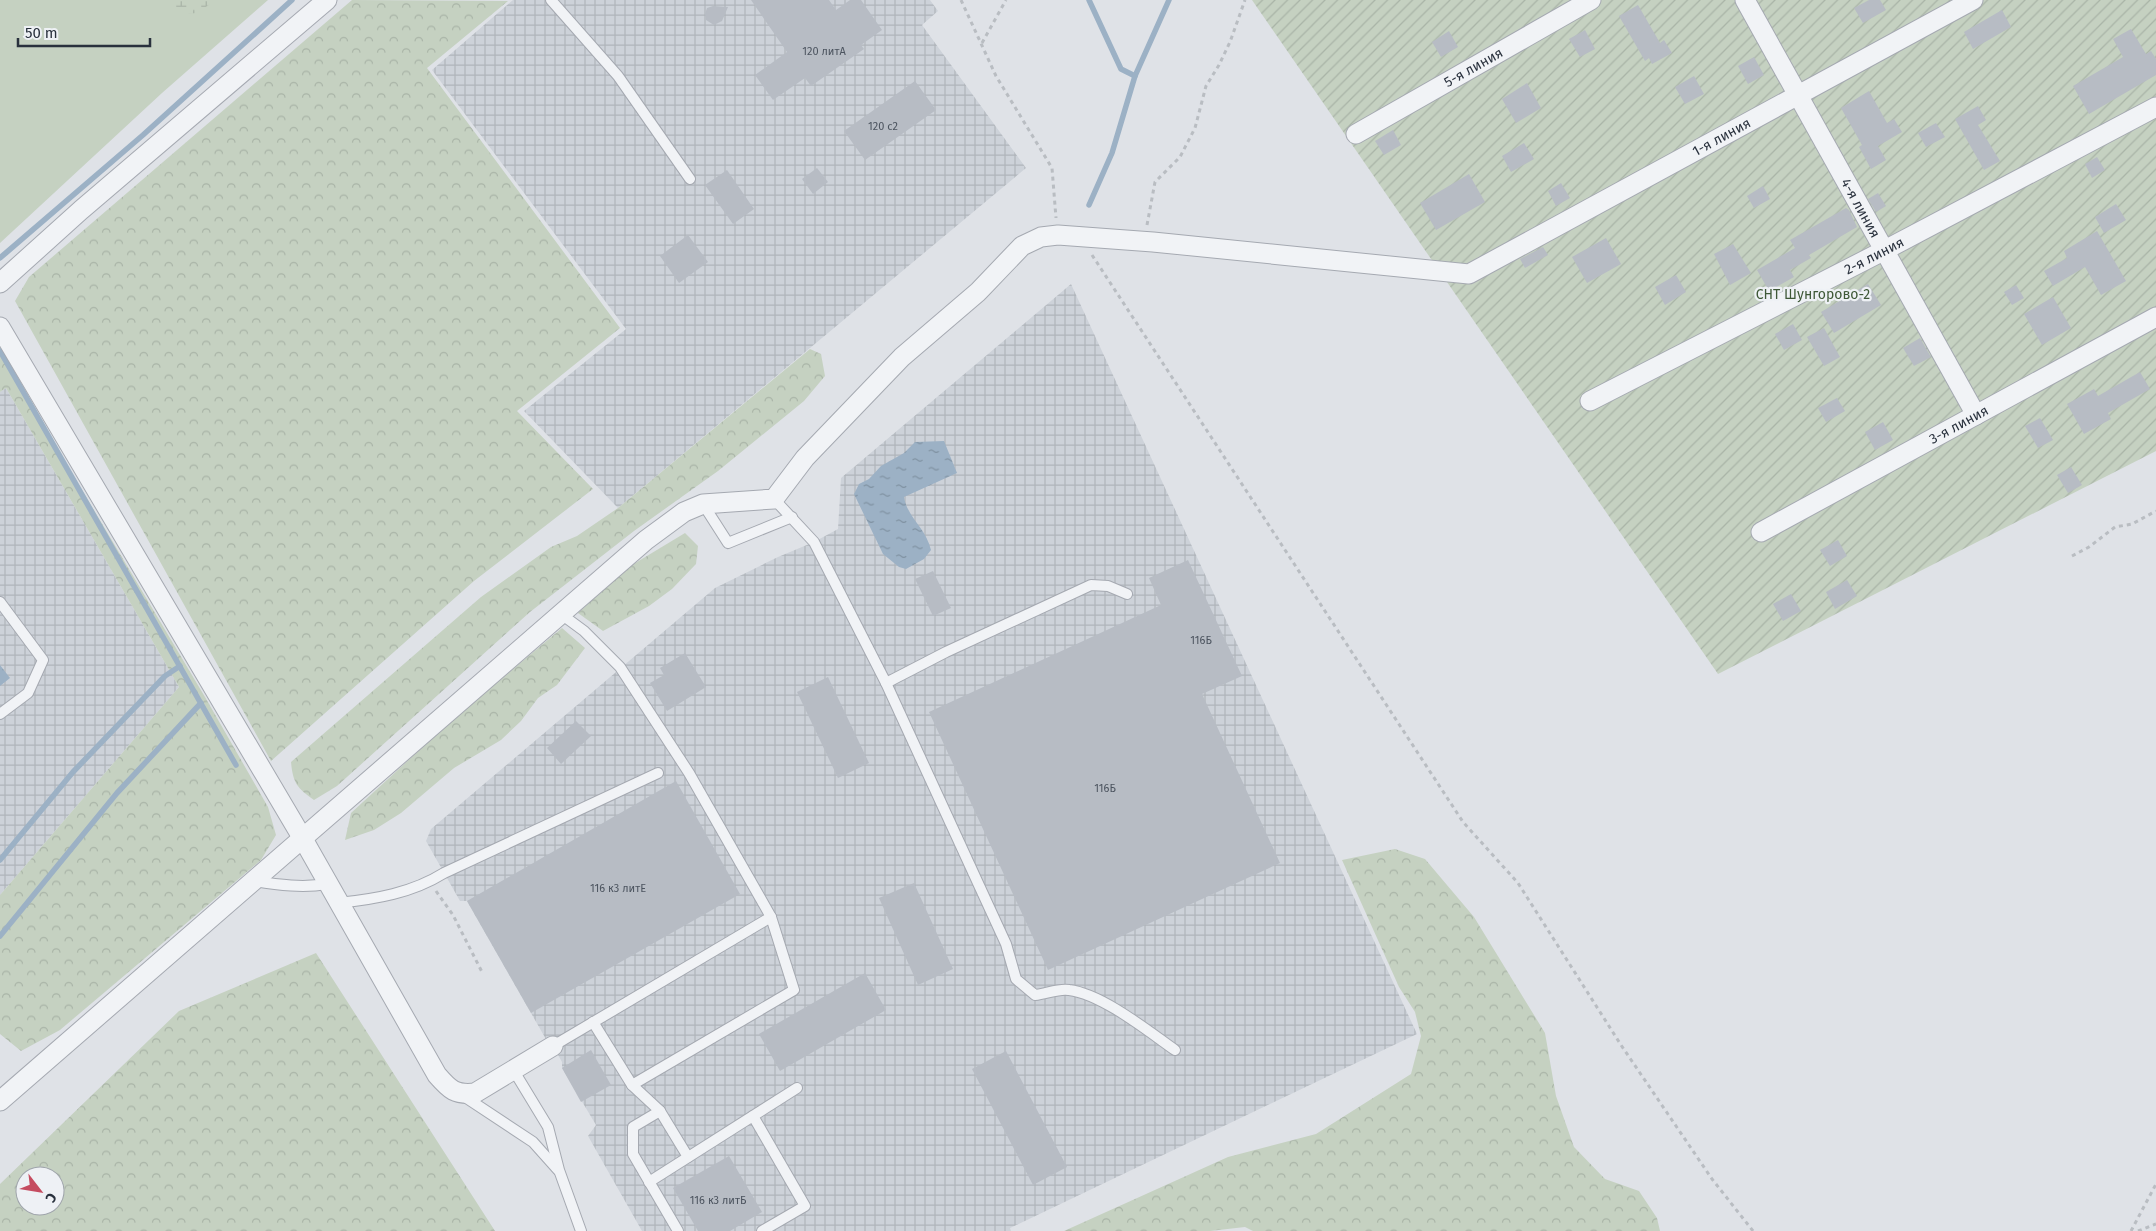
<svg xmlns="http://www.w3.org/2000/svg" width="2156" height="1231" font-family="'Fira Sans',sans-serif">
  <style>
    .industrial { fill: url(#industrial-grid) }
    .grass { fill: #c5d1c1 }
    .forest { fill: url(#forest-crowns); fill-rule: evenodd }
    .wetland { fill: url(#wetland-marsh) }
    .garden { fill: url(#garden-furrows) }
    .water { fill: url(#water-ripples) }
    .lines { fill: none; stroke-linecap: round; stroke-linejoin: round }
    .stream { stroke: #9cb1c5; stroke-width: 5.5 }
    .building { fill: #b7bcc4 }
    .lane-casing { stroke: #a5a9b1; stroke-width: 12 }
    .street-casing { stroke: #a5a9b1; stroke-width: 21 }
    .path { stroke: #b9bdc2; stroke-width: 3; stroke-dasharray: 4 4; stroke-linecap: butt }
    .lane { stroke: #f1f3f6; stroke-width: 10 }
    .street { stroke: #f1f3f6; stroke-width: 19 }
    .labels { text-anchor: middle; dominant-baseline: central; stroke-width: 4.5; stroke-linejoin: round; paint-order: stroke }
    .number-label { font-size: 11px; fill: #4c545f }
    .street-label { font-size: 14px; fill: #29313d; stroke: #eef1f5 }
    .park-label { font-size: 14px; fill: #3e5837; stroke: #eef1f5 }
  </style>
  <defs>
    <pattern id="industrial-grid" width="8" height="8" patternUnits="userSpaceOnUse" patternTransform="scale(1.25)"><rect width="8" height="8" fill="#cdd2d9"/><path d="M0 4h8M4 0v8" fill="none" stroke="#b0b5bb"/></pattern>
    <pattern id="forest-crowns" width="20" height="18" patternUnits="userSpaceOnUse" patternTransform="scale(1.25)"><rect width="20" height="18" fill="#c5d1c1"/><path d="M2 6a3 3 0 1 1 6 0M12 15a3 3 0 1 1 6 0" fill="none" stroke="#a9b4a7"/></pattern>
    <pattern id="wetland-marsh" width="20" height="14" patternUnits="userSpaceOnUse" patternTransform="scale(1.25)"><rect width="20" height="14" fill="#c5d1c1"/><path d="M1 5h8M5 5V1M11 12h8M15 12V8" fill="none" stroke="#a9b4a7"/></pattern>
    <pattern id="garden-furrows" width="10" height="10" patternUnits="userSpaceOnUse" patternTransform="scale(1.25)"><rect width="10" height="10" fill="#c5d1c1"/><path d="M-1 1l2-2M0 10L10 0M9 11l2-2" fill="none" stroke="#a9b4a7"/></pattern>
    <pattern id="water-ripples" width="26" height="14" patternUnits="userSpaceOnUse" patternTransform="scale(1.25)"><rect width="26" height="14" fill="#9cb1c5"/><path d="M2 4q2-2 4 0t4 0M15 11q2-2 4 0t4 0" fill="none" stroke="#7f91a1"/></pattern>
  </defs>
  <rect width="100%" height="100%" fill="#dfe2e7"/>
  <g class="industrial">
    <polygon points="513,0 930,0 938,11 922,25 1026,168 618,508 524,411 626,329 432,70"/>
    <polygon points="1071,284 1417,1034 1010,1228 1011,1231 642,1231 588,1136 596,1125 562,1068 562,1062 553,1046 547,1041 467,901 460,901 426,841 431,829 715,588 778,557 814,542 838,529 841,478"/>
    <polygon points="6,388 179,687 0,895 0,392"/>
  </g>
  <polygon class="grass" points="0,0 268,0 162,93 0,243"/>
  <g class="forest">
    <polygon points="352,0 508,1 427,68 620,328 517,411 593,489 474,581 271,761 15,301 29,277"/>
    <path d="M 810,349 L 821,354 L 825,376 L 804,401 L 718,471 L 634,531 L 530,612 L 337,786 L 314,800 C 297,788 293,783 291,762 L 481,597 L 551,547 L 577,536 L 618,508 Z"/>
    <polygon points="0,352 205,697 268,807 276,835 261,860 60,1030 21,1051 0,1034 0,895 179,687 6,388 0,392"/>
    <polygon points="685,533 698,546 696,564 672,589 649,606 603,631 578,613 627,568"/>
    <polygon points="562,628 585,648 557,685 538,698 521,721 501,740 454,768 401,813 374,830 345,840 351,813 451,721"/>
    <polygon points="1395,849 1425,859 1474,917 1545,1033 1556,1096 1574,1147 1605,1179 1639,1191 1657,1218 1660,1231 1253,1231 1245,1227 1210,1231 1064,1231 1228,1157 1316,1134 1411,1074 1421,1036 1415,1012 1399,987 1342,860"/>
    <path d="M 316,953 L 495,1231 L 0,1231 L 0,1184 L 179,1011 ZM 25,1176 L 55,1176 L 55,1206 L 25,1206 Z"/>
  </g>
  <polygon class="wetland" points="164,0 217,0 196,13 178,15 164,5"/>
  <polygon class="garden" points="1252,0 2156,0 2156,451 1718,674"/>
  <g class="water">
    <path d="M 944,441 L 957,473 L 904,497 C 907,517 926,528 931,550 L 924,559 L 906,569 L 899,567 L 883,554 L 854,494 L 859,484 L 869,479 L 881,466 L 904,453 L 915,442 Z"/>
    <polygon points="0,665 10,678 0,686"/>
  </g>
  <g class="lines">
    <g class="stream">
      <polyline points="1089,0 1121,69 1135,76"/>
      <polyline points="1089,205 1112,153 1135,76 1169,0"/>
      <polyline points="0,258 143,135 292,0"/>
      <polyline points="0,351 236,765"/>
      <polyline points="0,860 73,772 165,676 180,666"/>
      <polyline points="0,936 117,793 201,703"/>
    </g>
  </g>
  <g class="building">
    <polygon points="751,0 829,0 836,10 850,0 861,0 882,30 861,45 864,49 811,86 805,78 773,100 755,75 787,52"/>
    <polygon points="1869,0 1880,0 1886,10 1863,23 1854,8"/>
    <polygon points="1638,5 1660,43 1664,40 1672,53 1652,64 1649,58 1645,61 1619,16"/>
    <polygon points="713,6 728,7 722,21 714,25 706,20 705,14 707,8"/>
    <polygon points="2002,10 2011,27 1973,49 1964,32"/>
    <polygon points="2131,29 2146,54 2151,51 2156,59 2156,75 2089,114 2073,86 2123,57 2113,39"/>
    <polygon points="1585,30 1595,49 1580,57 1569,39"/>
    <polygon points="1449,31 1458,47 1441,57 1432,42"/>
    <polygon points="1754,57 1764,75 1748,84 1738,66"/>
    <polygon points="1694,76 1704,94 1685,104 1675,87"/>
    <polygon points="915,81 936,110 865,160 844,131"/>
    <polygon points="1527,83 1541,108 1516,123 1502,99"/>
    <polygon points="1869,91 1887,123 1894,119 1902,132 1878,146 1886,160 1871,169 1859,147 1862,145 1841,108"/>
    <polygon points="1978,106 1986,120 1978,125 2000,161 1984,170 1955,119"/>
    <polygon points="1936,123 1945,137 1926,147 1918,133"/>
    <polygon points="1393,130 1401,145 1384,155 1375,141"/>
    <polygon points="1524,143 1534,159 1511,172 1502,156"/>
    <polygon points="2097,157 2105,170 2092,178 2085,164"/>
    <polygon points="817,168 828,182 813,194 802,179"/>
    <polygon points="727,170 754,209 733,224 705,185"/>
    <polygon points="1469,174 1485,202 1436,230 1420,203"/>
    <polygon points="1561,183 1570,198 1556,206 1548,191"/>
    <polygon points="1763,186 1770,199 1754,208 1747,196"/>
    <polygon points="1878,193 1886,206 1876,212 1868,199"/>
    <polygon points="2116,204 2126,220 2104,233 2095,217"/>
    <polygon points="1846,208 1849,210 1857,227 1809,255 1811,258 1790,270 1794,277 1769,291 1757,270 1795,248 1790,240"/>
    <polygon points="2097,231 2126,281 2101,295 2085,267 2053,286 2044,271 2067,258 2064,251"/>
    <polygon points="688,235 708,262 679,283 660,256"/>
    <polygon points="1606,238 1621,264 1587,283 1572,257"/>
    <polygon points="1733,244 1751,273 1730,285 1714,254"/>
    <polygon points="1543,247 1548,255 1525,268 1520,259"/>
    <polygon points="1676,275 1686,292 1665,305 1655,287"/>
    <polygon points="1868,284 1881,305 1834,333 1821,312"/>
    <polygon points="2016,285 2024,298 2012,305 2004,292"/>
    <polygon points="2053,297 2071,328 2042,345 2024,314"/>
    <polygon points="1793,324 1802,340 1784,350 1775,334"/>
    <polygon points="1824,328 1840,357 1824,366 1807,337"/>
    <polygon points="1920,338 1931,357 1914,366 1903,348"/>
    <polygon points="2140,372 2150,389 2108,413 2111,419 2084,434 2067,404 2094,389 2098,396"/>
    <polygon points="1837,398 1845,411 1826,422 1818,408"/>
    <polygon points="2040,418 2053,440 2038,448 2025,426"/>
    <polygon points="1883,422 1893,440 1875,450 1865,432"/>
    <polygon points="2071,467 2082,485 2068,493 2057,475"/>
    <polygon points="1838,540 1847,556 1830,566 1820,550"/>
    <polygon points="1188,560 1242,676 1202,694 1280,863 1048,970 929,712 1161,605 1149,578"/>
    <polygon points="933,571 951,608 933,616 915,579"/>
    <polygon points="1847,580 1857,596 1835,609 1826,592"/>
    <polygon points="1791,594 1801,611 1783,621 1773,604"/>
    <polygon points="685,653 706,687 667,711 650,683 664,675 660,668"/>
    <polygon points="828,677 869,763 838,778 797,692"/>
    <polygon points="576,721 591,736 561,764 547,748"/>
    <polygon points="676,781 740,894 531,1013 467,901"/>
    <polygon points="914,883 953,969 918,985 879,898"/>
    <polygon points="865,973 886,1010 780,1071 759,1034"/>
    <polygon points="591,1050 611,1085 581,1102 562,1068"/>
    <polygon points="1006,1051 1067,1167 1033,1185 972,1069"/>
    <polygon points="729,1156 762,1212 730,1231 698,1231 673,1188"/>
  </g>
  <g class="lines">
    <defs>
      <g id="lane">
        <polyline points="551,0 618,76 690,179"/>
        <path d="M 774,499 L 814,542 L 886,683 L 1006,944 L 1016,979 L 1035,995 C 1046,994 1059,988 1069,990 C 1102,994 1148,1031 1175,1050"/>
        <polyline points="703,504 728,543 792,517"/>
        <polyline points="0,602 43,660 28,693 0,714"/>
        <polyline points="561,614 584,631 620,667 689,773 771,917 794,990 632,1085"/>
        <polyline points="886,683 946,652 1091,585 1108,586 1127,594"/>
        <path d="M 255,881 C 279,885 303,888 327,884"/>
        <path d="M 338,903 C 376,899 412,893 444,873 L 658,773"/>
        <polyline points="593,1022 632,1085 660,1111 688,1157"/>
        <polyline points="553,1046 771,917"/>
        <polyline points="514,1071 548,1127 559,1170 581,1231"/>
        <polyline points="462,1095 533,1142 558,1170"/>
        <polyline points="660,1111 633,1127 633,1154 678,1231"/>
        <polyline points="753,1116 805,1206 762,1231"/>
        <polyline points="649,1182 797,1088"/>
      </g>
      <g id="street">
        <path id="s1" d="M 1745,0 L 1976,415"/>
        <path id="s2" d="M 1356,134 L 1591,0"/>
        <polyline points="0,283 81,210 327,0"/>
        <path d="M 0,327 L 303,839 L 437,1075 C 450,1090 455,1095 475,1093 L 553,1046"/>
        <path id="s3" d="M 1590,401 L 1885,250 L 2156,107"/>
        <path id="s4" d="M 1761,532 L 2156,317"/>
        <path id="s5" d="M 0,1101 L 646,540 L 684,512 L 703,504 L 774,499 L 805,458 L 902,357 L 978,292 L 1022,246 L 1041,237 L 1058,235 L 1153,242 L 1469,274 L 1973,0"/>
      </g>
    </defs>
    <use href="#lane" class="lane-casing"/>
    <use href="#street" class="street-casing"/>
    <g class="path">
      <polyline points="961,0 996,76 1052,168 1056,218"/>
      <polyline points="982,43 1006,0"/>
      <polyline points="1147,225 1155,182 1180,157 1195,128 1206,86 1219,65 1230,42 1245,0"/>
      <polyline points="1092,255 1463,822 1518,883 1621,1045 1712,1179 1753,1231"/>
      <polyline points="2072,556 2089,547 2115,527 2132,524 2156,511"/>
      <polyline points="436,891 453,915 483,974"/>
      <polyline points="2131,1231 2156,1184"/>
      <polyline points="2138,1231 2156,1224"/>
    </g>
    <use href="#lane" class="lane"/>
    <use href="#street" class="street"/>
  </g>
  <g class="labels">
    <g class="number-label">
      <text x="824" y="51">120 литА</text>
      <text x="883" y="126">120 с2</text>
      <text x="1201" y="640">116Б</text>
      <text x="1105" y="788">116Б</text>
      <text x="618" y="888">116 к3 литЕ</text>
      <text x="718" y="1200">116 к3 литБ</text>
    </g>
    <g class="street-label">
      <text stroke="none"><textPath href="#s2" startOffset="135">5-я линия</textPath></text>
      <text stroke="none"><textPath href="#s5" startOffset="2088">1-я линия</textPath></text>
      <text stroke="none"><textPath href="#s1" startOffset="238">4-я линия</textPath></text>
      <text stroke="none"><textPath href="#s3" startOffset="319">2-я линия</textPath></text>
      <text stroke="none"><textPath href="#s4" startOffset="225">3-я линия</textPath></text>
    </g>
    <g class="park-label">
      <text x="1813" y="294">СНТ Шунгорово-2</text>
    </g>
  </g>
  <g transform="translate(40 1191) rotate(121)"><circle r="24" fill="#eef1f5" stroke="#9fa4ab"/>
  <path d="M0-4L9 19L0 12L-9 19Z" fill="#c54c60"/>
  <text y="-8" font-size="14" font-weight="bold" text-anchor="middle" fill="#29313d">С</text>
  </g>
  <path d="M18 38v8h132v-8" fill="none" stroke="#29313d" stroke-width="2.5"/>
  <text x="25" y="38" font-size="15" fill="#29313d" stroke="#eef1f5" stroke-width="4" paint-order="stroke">50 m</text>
</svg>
